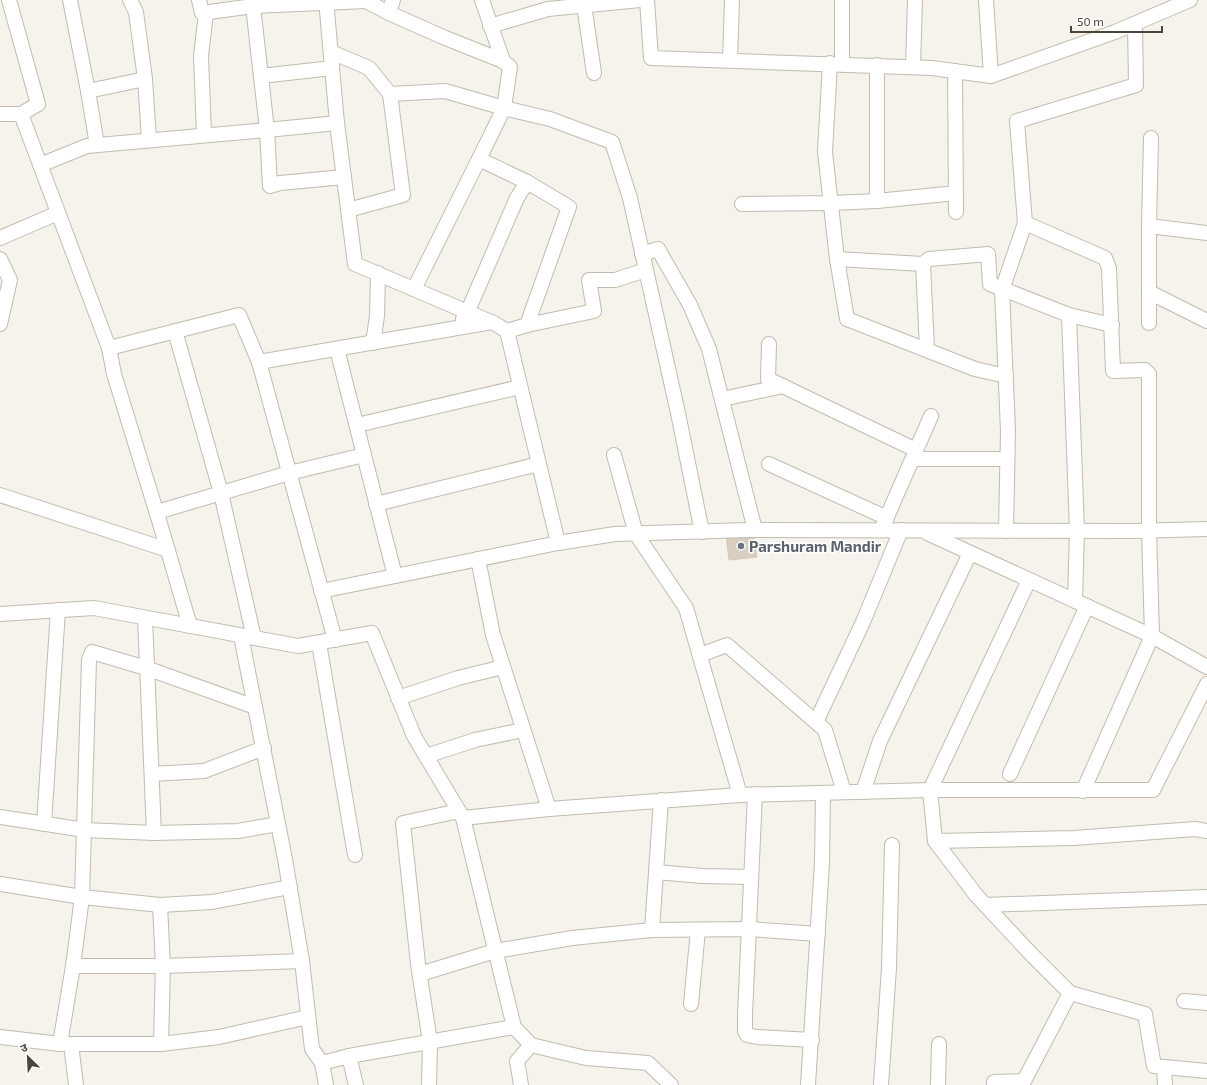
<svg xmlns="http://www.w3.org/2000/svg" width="1207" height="1085" font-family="'Exo 2','Noto Sans Devanagari',sans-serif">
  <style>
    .building { fill: #d8cfc1; stroke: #d3c7b4 }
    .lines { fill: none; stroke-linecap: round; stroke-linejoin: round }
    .minor-casing { stroke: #c2bbae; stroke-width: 16 }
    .minor { stroke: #fff; stroke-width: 14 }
    .worship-dot { fill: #6b7280; stroke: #fff; stroke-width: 1.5 }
    .labels { text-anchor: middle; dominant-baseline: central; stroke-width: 3; stroke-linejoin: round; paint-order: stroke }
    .worship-label { font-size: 15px; font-weight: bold; fill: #5b616d; stroke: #fff; text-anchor: start }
  </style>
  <rect width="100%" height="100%" fill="#f6f3ec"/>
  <polygon class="building" points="753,533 757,557 729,560 726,534"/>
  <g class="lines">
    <defs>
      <g id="minor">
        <polyline points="9,0 38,104 21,114"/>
        <polyline points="70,0 88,91 97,145"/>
        <polyline points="130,0 136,12 145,79 149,140"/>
        <polyline points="199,0 202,13 253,6 267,130 337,123"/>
        <polyline points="252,0 253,6 366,1 389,13 443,37 503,61"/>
        <polyline points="326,0 337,123 355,264 491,322"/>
        <polyline points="482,0 503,61 510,67 504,108 479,159 527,182 569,207 527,325 507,331"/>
        <polyline points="647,0 651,58 932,68 991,76 1115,32 1190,0"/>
        <polyline points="842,0 842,64"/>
        <polyline points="986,0 991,76"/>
        <polyline points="584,5 594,73"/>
        <polyline points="389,13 393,0"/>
        <polyline points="490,26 548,9 640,0"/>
        <polyline points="331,52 369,68 390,94 445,91 504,108 550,119 612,142 630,198 678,413 702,532"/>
        <polyline points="730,60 732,0"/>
        <polyline points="830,63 825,152 837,259 847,319 975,369 1006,376"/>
        <polyline points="913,67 915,0"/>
        <polyline points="955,71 956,212"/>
        <polyline points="261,76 332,68"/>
        <polyline points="88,91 145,79"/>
        <polyline points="0,114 21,114 109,348 114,374 161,527 190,626"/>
        <polyline points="204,135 201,56 206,13"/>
        <polyline points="1151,138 1149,226 1207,233"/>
        <polyline points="40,165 87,146 267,130 270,186 280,183 344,177"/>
        <polyline points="877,201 877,65"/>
        <polyline points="742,204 831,203 877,201 956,193"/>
        <polyline points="348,210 403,195 390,94"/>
        <polyline points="1025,223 1105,258 1109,268 1113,371 1145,370 1149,374 1149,530 1152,636 1207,667"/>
        <polyline points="1149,226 1149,323"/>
        <polyline points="0,238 58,213"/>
        <polyline points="642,254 658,249 690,305 709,349 755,530"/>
        <polyline points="0,259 10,280 0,324"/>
        <polyline points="837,259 923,264 927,350"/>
        <polyline points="923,264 929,259 988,254 990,284 1069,315 1112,325"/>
        <polyline points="414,289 479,159"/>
        <polyline points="1149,292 1207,321"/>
        <polyline points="1069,315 1077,531 1075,601"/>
        <polyline points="463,319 467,313 517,198 527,182"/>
        <polyline points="527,325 594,311 589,280 615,280 646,270"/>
        <polyline points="175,331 221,493 254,638"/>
        <polyline points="373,343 377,316 378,273"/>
        <polyline points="769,344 768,379 916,450"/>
        <polyline points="109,348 239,315 259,362 335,640"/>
        <polyline points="259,362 492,322 507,331 558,543"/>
        <polyline points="722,399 783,386"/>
        <polyline points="357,425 520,387"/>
        <polyline points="364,455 395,576"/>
        <polyline points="614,455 636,534 686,608 740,795 930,790 935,841 976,895 1030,953 1070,993 1145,1014 1154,1066 1207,1071"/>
        <polyline points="913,459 1007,459"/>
        <polyline points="769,464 887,518"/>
        <polyline points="0,495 168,550"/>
        <polyline points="376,504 539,464"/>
        <polyline points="157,512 289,473 364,455 337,349"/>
        <polyline points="883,526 931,416"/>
        <polyline points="1006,531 1008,431 1002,290 1025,223 1017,121 1136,85 1135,24"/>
        <polyline points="927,533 1152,636 1083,791"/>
        <polyline points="478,559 493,635 549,809 740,795"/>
        <polyline points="1029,580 930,790 1153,790 1207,684"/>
        <polyline points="321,591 558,543 615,534 748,530 1133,531 1207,529"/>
        <polyline points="0,614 94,608 298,646 372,633 414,736 463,818 514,1027 349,1056"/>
        <polyline points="145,618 154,833"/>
        <polyline points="241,636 285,859 302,961 312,1049 322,1063 349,1056 356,1085"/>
        <polyline points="319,643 355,855"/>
        <polyline points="700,655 727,645 825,730 844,792"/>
        <polyline points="398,698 458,678 503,667"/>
        <polyline points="816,722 863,622 901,530"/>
        <polyline points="426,756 475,740 523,730"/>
        <polyline points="152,774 204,771 264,748"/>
        <polyline points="1010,774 1087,606"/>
        <polyline points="863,792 880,741 970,553"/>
        <polyline points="755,794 745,1014 745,1031 747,1035 757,1037 812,1040"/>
        <polyline points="0,817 85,830 154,833 238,831 278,824"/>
        <polyline points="463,818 549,809"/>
        <polyline points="44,824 58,610"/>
        <polyline points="935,841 1074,838 1195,829 1207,831"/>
        <polyline points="656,872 702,876 751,877"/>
        <polyline points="0,884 82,897 160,905 212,902 290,887"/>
        <polyline points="160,905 163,966 161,1044"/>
        <polyline points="985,905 1207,897"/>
        <polyline points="652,930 661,800"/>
        <polyline points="73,966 163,966 302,961"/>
        <polyline points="420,974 495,951 572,938 652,930 749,929 818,934"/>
        <polyline points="1184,1001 1207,1003"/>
        <polyline points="691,1004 698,930"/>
        <polyline points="514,1027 531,1045 586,1058 648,1063 671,1085"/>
        <polyline points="0,1037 60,1044 161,1044 219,1037 308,1017"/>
        <polyline points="60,1044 73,966 82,897 89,660 92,652 146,668 255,707"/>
        <polyline points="71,1044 76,1085"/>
        <polyline points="322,1063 326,1085"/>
        <polyline points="1164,1067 1165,1085"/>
        <polyline points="429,1085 430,1042 418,964 403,823 459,811"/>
        <polyline points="521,1085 517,1061 531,1045"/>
        <polyline points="808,1085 822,863 823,793"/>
        <polyline points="881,1085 889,968 892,845"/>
        <polyline points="938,1085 939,1044"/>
        <polyline points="994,1085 994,1082 1024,1081 1070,993"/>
      </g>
    </defs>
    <use href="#minor" class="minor-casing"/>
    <use href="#minor" class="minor"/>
  </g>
  <circle class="worship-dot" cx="741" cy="546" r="4"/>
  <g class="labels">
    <g class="worship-label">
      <text x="749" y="546">Parshuram Mandir</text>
    </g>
  </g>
  <g transform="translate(28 1057) rotate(336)" stroke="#ffffff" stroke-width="3" paint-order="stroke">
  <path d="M0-3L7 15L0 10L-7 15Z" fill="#4b4439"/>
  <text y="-6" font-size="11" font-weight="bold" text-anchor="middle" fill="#4b4439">उ</text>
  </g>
  <path d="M1071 26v6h91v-6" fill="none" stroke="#4b4439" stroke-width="2"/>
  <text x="1077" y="26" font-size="12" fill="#4b4439" stroke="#ffffff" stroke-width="3" paint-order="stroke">50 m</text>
</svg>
